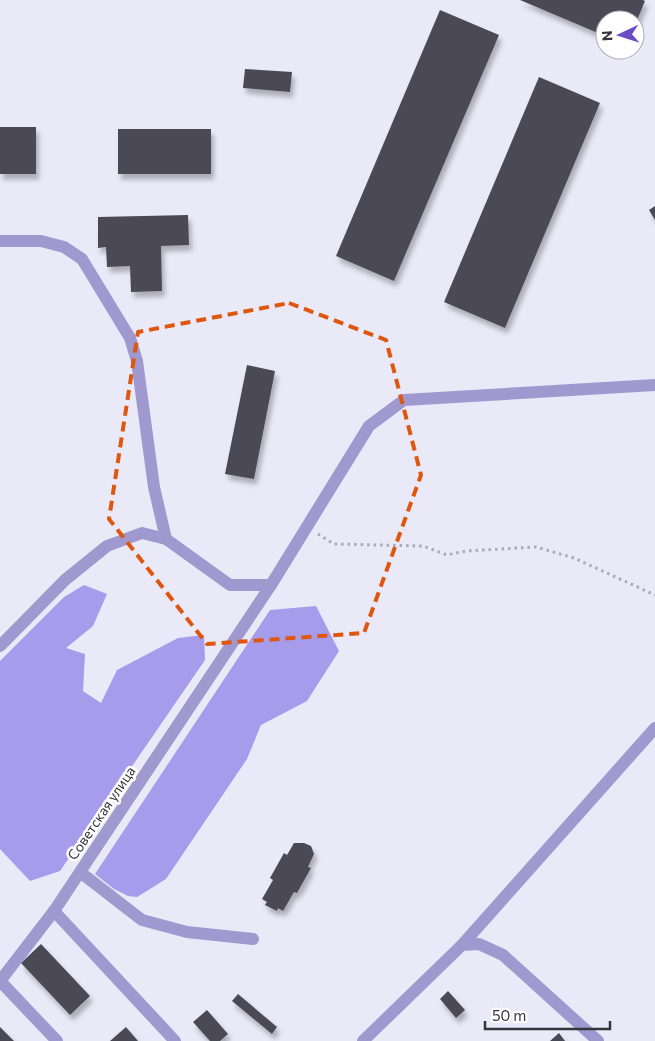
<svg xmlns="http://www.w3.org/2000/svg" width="655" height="1041" font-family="Commissioner,sans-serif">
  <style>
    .forest { fill: #a69ceb }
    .building { fill: #4b4a57; filter: url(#shadow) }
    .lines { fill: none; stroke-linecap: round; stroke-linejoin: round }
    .path { stroke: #abaab6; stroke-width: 3; stroke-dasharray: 2.5 4; stroke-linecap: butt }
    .minor { stroke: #9f99cf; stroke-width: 12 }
    .marked { fill: none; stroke: #df570e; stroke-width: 4; stroke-dasharray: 10 6; stroke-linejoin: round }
    .labels { text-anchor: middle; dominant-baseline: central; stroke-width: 5; stroke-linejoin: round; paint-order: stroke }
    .street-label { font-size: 14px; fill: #36353b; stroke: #fff }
  </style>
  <defs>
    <filter id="shadow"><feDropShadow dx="3" dy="5.5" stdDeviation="2.5" flood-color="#0004"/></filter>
  </defs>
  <rect width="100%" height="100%" fill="#eae9f8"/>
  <g class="forest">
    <polygon points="84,585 107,594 93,626 66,648 85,654 83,691 101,703 117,670 178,638 204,635 205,660 60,871 30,881 0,849 0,661 64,597"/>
    <polygon points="316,606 339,651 307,701 261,725 247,759 166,879 137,897 128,896 114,889 95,874 270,610"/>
  </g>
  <g class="building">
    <polygon points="520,0 643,0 645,1 635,25 635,20 605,20 605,36"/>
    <polygon points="440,10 499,35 394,281 336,256"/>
    <polygon points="245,69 292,72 290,92 243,88"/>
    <polygon points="539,77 600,103 505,328 444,302"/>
    <rect x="0" y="127" width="36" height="47"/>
    <rect x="118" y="129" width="93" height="45"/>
    <polygon points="655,206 655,220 649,210"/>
    <polygon points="188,215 189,245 161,246 162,291 131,292 130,266 107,267 106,247 98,248 98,217"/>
    <polygon points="247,365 275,371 254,479 225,474"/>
    <polygon points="294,843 304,843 311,846 314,854 308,867 311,868 297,893 294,892 283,911 278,908 277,911 265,905 267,902 262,899 273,880 270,878 284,853 287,855"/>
    <polygon points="41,944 90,996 70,1015 21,963"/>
    <polygon points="448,991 465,1010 456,1018 440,999"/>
    <polygon points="238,994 277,1027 272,1034 232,1001"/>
    <polygon points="207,1010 228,1034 220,1041 210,1041 193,1022"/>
    <polygon points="0,1027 14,1041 0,1041"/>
    <polygon points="126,1027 138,1041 110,1041"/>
    <polygon points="559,1033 565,1041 550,1041"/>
  </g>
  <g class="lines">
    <polyline class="path" points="318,534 334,544 423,546 447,555 466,551 536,547 574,558 655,595"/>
    <g class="minor">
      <polyline points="0,241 41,241 64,247 82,259 130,338 137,361 154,487 166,539"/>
      <polyline points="0,646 65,580 107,546 142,533 166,539 230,585 271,585 369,426 404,400 655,385"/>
      <polyline points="80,872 142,920 187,932 253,939"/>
      <polyline points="54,911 175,1041"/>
      <polyline points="462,945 655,728"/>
      <polyline points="57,1041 0,981 54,911 271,585"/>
      <polyline points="363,1041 462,945 479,944 503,955 598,1041"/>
    </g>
  </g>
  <path class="marked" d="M 289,303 L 386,340 L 421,475 L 364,633 L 207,644 L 109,519 L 138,332 Z"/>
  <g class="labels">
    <g class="street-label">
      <text transform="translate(101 813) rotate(-56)">Советская улица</text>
    </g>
  </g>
  <g transform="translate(620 35) rotate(266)"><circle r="24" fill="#ffffff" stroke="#afaeb1"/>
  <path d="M0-4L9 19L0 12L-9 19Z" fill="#694dc6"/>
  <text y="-8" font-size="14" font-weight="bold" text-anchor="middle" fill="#36353b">N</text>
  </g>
  <path d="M485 1021v8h125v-8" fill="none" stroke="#36353b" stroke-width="2.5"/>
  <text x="492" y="1021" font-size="15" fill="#36353b" stroke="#ffffff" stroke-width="4" paint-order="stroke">50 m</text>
</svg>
